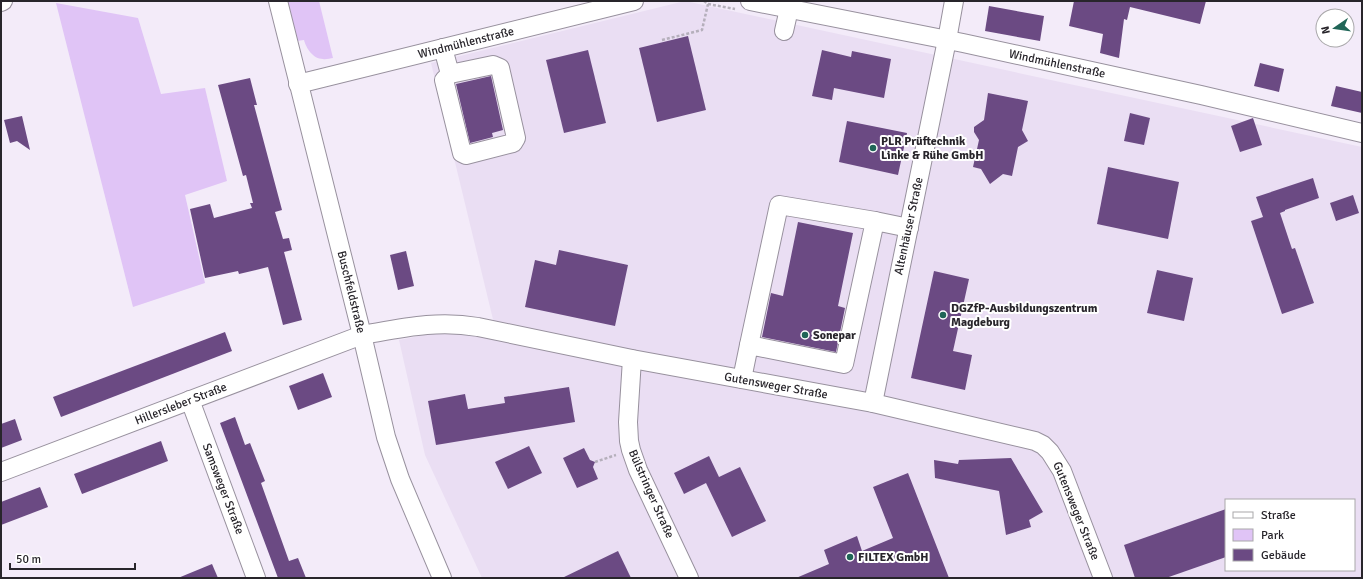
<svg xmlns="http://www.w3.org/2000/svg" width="1363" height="579" font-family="Signika,sans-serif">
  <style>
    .built { fill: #eadef3; fill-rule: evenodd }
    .green { fill: #e0c4f6 }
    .building { fill: #6b4a83 }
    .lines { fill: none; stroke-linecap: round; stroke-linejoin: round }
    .minor-casing { stroke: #98919e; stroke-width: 20 }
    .path { stroke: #b5afbb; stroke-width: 2.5; stroke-dasharray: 3 2; stroke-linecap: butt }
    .minor { stroke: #fff; stroke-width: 18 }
    .poi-dot { fill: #206557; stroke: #fff; stroke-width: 1.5 }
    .labels { text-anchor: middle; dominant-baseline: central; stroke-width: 4; stroke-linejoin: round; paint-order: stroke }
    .street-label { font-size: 12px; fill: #28252b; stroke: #fff }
    .poi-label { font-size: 12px; font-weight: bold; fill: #28252b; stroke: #fff; text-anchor: start }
  </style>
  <rect width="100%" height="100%" fill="#f3ebf9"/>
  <path class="built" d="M 685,1 L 1362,147 L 1362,578 L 482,578 L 425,455 L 399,340 L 429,334 L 455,333 L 498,340 L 431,63 ZM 1226,500 L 1354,500 L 1354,570 L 1226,570 Z"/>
  <g class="green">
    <path d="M 287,1 L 319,1 L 333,58 C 330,58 326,60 323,59 C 313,59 306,48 304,40 L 297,41 Z"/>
    <polygon points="56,3 138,18 161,94 205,88 227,181 185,195 205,283 133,307"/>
  </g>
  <g class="building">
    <polygon points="1074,1 1206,1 1200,24 1130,7 1127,20 1124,19 1119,58 1100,53 1103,34 1069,26"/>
    <polygon points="989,6 1044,16 1040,41 985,31"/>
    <polygon points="688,36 706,110 657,122 639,48"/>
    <polygon points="588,50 606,123 564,133 546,60"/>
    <polygon points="822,50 851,57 852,51 891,59 884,98 834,88 832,100 812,96"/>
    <polygon points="1260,63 1284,69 1279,92 1254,86"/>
    <polygon points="491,76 503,130 492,133 493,137 470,143 456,84"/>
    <polygon points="250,78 257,105 254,105 282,210 275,212 283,239 289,238 292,250 284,252 302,320 283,325 268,267 239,274 238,271 205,278 190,209 210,204 214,218 252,208 250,203 253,203 246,175 243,176 218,85"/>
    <polygon points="1336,86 1362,92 1362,113 1331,106"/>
    <polygon points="988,93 1028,101 1022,130 1028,141 1018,147 1012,176 1003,174 990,184 981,169 973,167 979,140 974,132 974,127 984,120"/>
    <polygon points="1130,113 1150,118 1144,145 1124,141"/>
    <polygon points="22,116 30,150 17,141 10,143 4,120"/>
    <polygon points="1253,118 1262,145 1240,152 1231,126"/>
    <polygon points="847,121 907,133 898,175 839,162"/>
    <polygon points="1108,167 1179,182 1168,239 1097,224"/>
    <polygon points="1313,178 1319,198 1285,210 1285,211 1280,213 1292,249 1295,248 1314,303 1282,314 1251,221 1263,217 1256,197"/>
    <polygon points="1353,195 1359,213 1336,221 1330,203"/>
    <polygon points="798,222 853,233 838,306 845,308 836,352 762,337 771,293 783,296"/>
    <polygon points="559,250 628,265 615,326 525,307 535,260 556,265"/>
    <polygon points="406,251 414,286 398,290 390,255"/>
    <polygon points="1157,270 1193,278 1184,321 1147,313"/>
    <polygon points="934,271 969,279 953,351 972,355 965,390 911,378"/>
    <polygon points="225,332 232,351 61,417 53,397"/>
    <polygon points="323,373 332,397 298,410 289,386"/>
    <polygon points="569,387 575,422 436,445 428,401 465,394 468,409 505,403 504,397"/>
    <polygon points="235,417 245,445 250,443 265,481 261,483 289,561 298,558 306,578 278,578 220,423"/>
    <polygon points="15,419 22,440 1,448 1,424"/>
    <polygon points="161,441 168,461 82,494 74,474"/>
    <polygon points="529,446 542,473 508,489 495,462"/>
    <polygon points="584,448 590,460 595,462 593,467 598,479 577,488 563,458"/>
    <polygon points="709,456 719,477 740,467 766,521 732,537 706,483 684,494 674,473"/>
    <polygon points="1011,458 1043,512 1029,520 1031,527 1006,535 999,491 935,478 934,460 958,464 959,460"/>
    <polygon points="908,473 949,578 796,578 829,564 824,550 857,536 862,551 893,538 873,487"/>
    <polygon points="40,487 48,507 1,525 1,502"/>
    <polygon points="1226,509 1226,557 1166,578 1135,578 1124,545"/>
    <polygon points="618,551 631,578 562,578"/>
    <polygon points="212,564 218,578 178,578"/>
  </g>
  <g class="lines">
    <defs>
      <g id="minor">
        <polyline points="278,1 362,335 386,437 400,479 442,578"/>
        <polyline points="750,1 963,43 1201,95 1362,133"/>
        <polyline points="1,2 3,1"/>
        <polyline points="784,31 789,9"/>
        <polyline points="443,48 450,74 493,65 500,68 516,138 513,143 466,155 462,153 444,80 450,74"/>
        <polyline points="298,84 634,1"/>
        <polyline points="749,345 779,205 875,221"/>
        <polyline points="632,359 628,422 629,441 631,450 638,470 689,578"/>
        <polyline points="742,379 749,345 844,364 875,221 909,228"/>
        <polyline points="190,400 256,578"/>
        <polyline points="873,403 947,40 954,1"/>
        <path d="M 1,472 L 362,335 C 403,328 436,320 478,327 L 632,359 L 873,403 L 1035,441 L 1043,445 L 1050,452 L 1062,471 L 1103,578"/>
      </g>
    </defs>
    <use href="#minor" class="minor-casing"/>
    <g class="path">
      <polyline points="704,1 708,4 735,9"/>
      <polyline points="662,40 702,30 708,4"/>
      <polyline points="595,462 616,455"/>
    </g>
    <use href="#minor" class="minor"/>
  </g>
  <g class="poi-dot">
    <circle cx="873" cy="148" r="4"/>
    <circle cx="943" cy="315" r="4"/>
    <circle cx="805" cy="335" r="4"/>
    <circle cx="850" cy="557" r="4"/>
  </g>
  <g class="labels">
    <g class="street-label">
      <text transform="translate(466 43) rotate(-14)">Windmühlenstraße</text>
      <text transform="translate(1057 64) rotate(12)">Windmühlenstraße</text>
      <text transform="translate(909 226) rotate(-78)">Altenhäuser Straße</text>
      <text transform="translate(351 292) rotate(76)">Buschfeldstraße</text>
      <text transform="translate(776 386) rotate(10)">Gutensweger Straße</text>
      <text transform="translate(181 404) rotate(-21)">Hillersleber Straße</text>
      <text transform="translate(223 489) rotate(69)">Samsweger Straße</text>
      <text transform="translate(651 494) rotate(66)">Bülstringer Straße</text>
      <text transform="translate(1076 511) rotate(68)">Gutensweger Straße</text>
    </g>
    <g class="poi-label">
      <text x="881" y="141">PLR Prüftechnik<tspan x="881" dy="14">Linke &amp; Rühe GmbH</tspan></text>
      <text x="951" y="308">DGZfP-Ausbildungszentrum<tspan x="951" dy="14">Magdeburg</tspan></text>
      <text x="813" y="335">Sonepar</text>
      <text x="858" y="557">FILTEX GmbH</text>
    </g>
  </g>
  <rect width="1363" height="579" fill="none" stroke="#28252b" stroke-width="4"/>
  <rect x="1225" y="499" width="130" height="72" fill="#ffffff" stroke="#a9a8aa"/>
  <rect x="1233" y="512" width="20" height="6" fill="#ffffff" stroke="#a9a8aa"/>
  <text x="1261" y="519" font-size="12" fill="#28252b">Straße</text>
  <rect x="1233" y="529" width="20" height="12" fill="#e0c4f6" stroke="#a9a8aa"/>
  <text x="1261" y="539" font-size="12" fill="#28252b">Park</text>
  <rect x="1233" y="549" width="20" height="12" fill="#6b4a83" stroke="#a9a8aa"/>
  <text x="1261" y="559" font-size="12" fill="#28252b">Gebäude</text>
  <g transform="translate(1335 28) rotate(257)"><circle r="19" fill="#ffffff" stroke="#a9a8aa"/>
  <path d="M0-3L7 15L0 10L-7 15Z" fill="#206557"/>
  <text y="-6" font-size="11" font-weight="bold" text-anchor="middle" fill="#28252b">N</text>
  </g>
  <path d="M10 563v6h125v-6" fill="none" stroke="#28252b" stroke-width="2"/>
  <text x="16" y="563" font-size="12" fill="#28252b" stroke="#ffffff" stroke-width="3" paint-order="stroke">50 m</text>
</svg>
